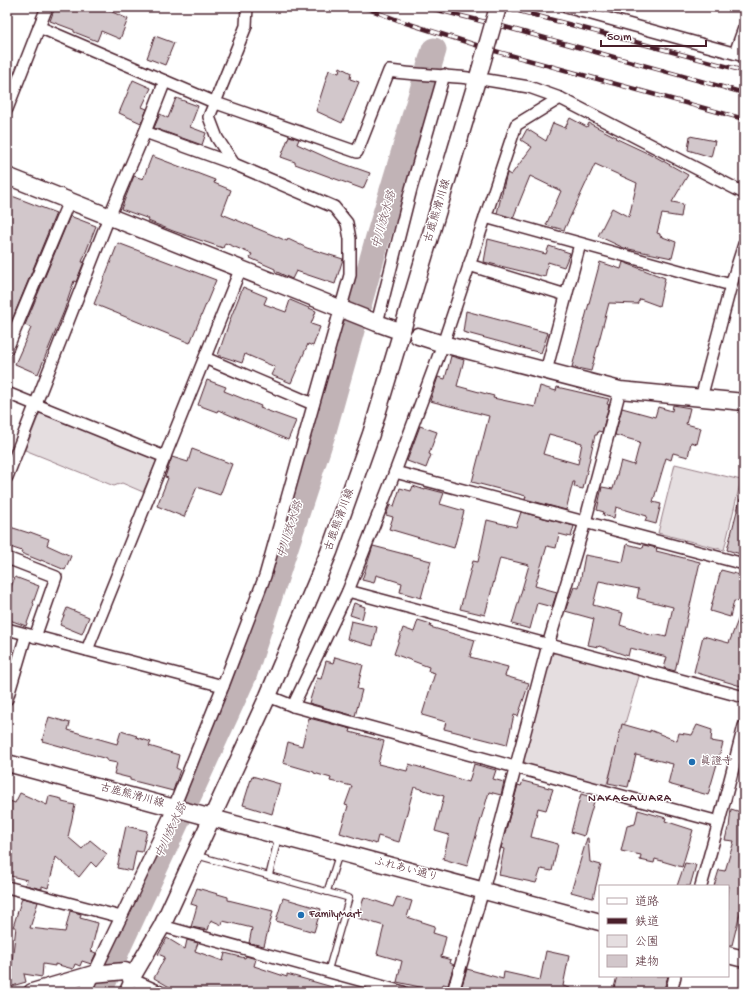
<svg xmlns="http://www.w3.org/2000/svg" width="751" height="999" font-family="'Gochi Hand','Klee One',sans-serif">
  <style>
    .green { fill: #e5dee0; stroke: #987e86 }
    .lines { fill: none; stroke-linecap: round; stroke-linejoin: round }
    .river { stroke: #c1b3b6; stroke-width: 25 }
    .building { fill: #d2c7cb; stroke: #4a1f2b; fill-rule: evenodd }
    .lane-casing { stroke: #4a1f2b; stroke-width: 8 }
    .street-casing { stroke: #4a1f2b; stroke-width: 14 }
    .secondary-casing { stroke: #4a1f2b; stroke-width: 19 }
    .lane { stroke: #fff; stroke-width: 5.5 }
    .street { stroke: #fff; stroke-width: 11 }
    .secondary { stroke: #fff; stroke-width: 16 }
    .rail-casing { stroke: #4a1f2b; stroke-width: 4.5 }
    .rail { stroke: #fff; stroke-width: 3; stroke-dasharray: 9; stroke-linecap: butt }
    .secondary-bridge-casing { stroke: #4a1f2b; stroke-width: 19; stroke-linecap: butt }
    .secondary-bridge { stroke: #fff; stroke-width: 16 }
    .poi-dot { fill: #1f6fb2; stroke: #fff; stroke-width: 1.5 }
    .labels { text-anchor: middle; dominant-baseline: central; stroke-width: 3; stroke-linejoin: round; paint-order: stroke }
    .street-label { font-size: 11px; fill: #4a1f2b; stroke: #fff }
    .poi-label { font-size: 11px; fill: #4a1f2b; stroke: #fff; text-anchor: start }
    .water-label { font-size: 12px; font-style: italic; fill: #74535c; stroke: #fff }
    .neighbourhood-label { font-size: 12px; letter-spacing: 1px; fill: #4a1f2b; stroke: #fff }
  </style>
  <rect width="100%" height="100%" fill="#fff"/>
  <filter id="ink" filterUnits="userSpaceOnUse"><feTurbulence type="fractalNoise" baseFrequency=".025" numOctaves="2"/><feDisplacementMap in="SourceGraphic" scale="8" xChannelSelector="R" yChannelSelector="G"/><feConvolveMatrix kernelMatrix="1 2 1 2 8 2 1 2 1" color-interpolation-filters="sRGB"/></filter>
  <g filter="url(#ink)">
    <g class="green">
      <polygon points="40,412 158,458 143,492 122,483 114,486 25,450"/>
      <polygon points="675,464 741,480 724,550 658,533"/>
      <polygon points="558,651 640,673 606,787 528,766 522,759 551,655"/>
    </g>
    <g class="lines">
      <polyline class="river" points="100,992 120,944 195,783 244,676 324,431 378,237 434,50"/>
    </g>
    <g class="building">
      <polygon points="55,7 111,7 110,11 128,19 120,39 101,31 97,41 74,32 74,30 50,21"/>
      <polygon points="155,36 174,43 165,65 147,58"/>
      <polygon points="340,67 351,73 350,79 359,82 342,123 316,111 329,70 339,73"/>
      <polygon points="133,80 151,88 142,107 147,109 141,123 119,113"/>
      <polygon points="176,98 198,106 190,127 206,133 202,145 154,128 160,114 168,118"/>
      <polygon points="570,118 587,127 589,123 616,137 615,138 647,153 647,152 688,175 672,202 683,204 681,217 662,214 657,233 660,234 660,236 676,242 672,258 624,248 598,236 612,208 629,217 637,183 595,164 564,230 546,225 561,191 530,176 513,218 497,213 507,173 511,175 532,147 521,140 527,129 546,141 553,123 565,128"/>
      <polygon points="289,136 299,139 297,144 330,159 370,173 363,189 295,164 295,162 281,157"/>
      <polygon points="690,136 715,141 711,157 688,150"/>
      <polygon points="152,156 215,180 214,183 231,190 222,214 287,241 288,239 307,248 343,259 335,284 296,271 292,279 275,271 275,269 250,258 252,254 225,243 223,248 173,231 148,221 149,219 121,209 134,176 143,179"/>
      <polygon points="7,194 56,213 12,320 7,318"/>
      <polygon points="70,216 96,226 82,262 84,262 76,282 74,281 64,311 38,374 15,364 31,328 25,325"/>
      <polygon points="488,239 546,254 549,246 570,253 564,267 548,262 545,277 484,262"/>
      <polygon points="118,243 216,280 190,343 94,304"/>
      <polygon points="600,262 621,269 623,262 665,278 659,306 640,299 637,304 609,303 591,371 572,367"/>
      <polygon points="243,287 267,297 264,304 286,312 290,300 316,311 311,324 320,327 313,346 308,344 291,383 271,375 275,367 245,354 242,363 218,355 231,317"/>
      <polygon points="466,311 548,333 541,353 463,332"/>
      <path d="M 451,356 L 464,360 L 457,386 L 494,396 L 493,398 L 535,407 L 540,386 L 556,391 L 557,387 L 609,399 L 607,404 L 609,405 L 602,432 L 598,431 L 597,435 L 595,435 L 583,489 L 574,487 L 575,482 L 573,482 L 566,510 L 525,499 L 526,496 L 472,482 L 489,416 L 430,401 L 438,377 L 445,379 ZM 549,434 L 582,443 L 578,464 L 543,454 Z"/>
      <polygon points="207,380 226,387 224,391 261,406 260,408 296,421 288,440 218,410 217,412 198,405"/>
      <polygon points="673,405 690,408 686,424 701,428 697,444 691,442 688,457 673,453 671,460 666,458 653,502 661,504 656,524 645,521 647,516 616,507 614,518 603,515 604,512 597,510 602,487 613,489 621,461 634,465 640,442 615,435 622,408 655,417 658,407 672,411"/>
      <polygon points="420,426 437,432 429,454 431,455 426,468 407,461"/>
      <polygon points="192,449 232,464 220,495 197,487 184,517 157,506 168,478 165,477 172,457 188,462"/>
      <polygon points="413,486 425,490 425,488 444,493 440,504 464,511 454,548 389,529 393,517 386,515 390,505 394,506 400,488 411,491"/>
      <polygon points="740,499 744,499 744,555 727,550"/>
      <polygon points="521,512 574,526 571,537 559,534 556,548 547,546 535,586 557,592 552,607 537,603 530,629 512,624 529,565 500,558 485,615 460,609 473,561 478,562 487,520 516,527"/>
      <polygon points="7,526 29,533 30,532 49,539 47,545 71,556 65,570 41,560 41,561 21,553 22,551 7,546"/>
      <path d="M 627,544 L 643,548 L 644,545 L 657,548 L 656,551 L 700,562 L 675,671 L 664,668 L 667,657 L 630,648 L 628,656 L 599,646 L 598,647 L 588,645 L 594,619 L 565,611 L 574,587 L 579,588 L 585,555 L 623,562 ZM 599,581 L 639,589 L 637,598 L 673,607 L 666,637 L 654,634 L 653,636 L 620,625 L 623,613 L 593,605 Z"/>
      <polygon points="373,546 431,561 421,598 400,592 402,583 376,575 374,583 362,580"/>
      <polygon points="721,570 744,576 744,603 734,601 730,617 710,611"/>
      <polygon points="15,577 39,586 33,603 34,604 26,626 7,619 7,597"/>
      <polygon points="354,603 365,607 362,619 350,615"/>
      <polygon points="743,607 744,607 744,687 694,672 703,636 729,643"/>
      <polygon points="67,608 89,617 82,634 60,625"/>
      <polygon points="418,620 431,624 430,627 475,640 470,657 508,667 505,676 529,683 518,716 514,715 507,745 444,729 446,722 422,715 435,673 428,671 429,667 394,654 403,628 414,632"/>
      <polygon points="351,621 377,627 373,646 347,639"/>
      <polygon points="335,657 363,665 357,689 362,690 355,716 309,703 317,678 321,679 326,661 333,663"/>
      <polygon points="49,717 70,723 68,730 117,744 121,731 137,736 136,737 151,742 149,746 179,755 176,768 180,770 173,791 130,780 130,778 114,774 117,763 107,761 107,759 42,741"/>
      <polygon points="309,718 351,729 350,732 384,741 378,764 407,771 409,764 469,782 474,764 496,770 493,779 504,782 501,795 489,792 467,866 443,859 449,835 435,831 444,796 414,787 399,842 378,836 376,844 340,833 348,806 345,805 352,786 330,781 331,778 314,773 314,772 283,763 288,742 302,746"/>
      <polygon points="622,724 650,732 650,730 677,741 679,733 692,735 697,725 712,730 711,741 723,743 708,795 668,784 673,764 636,755 628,787 608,783"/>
      <polygon points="252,776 280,784 272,814 243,805"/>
      <polygon points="523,781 553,789 546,810 538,808 531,837 558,844 552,871 541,869 536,883 499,875 504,849 501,848 518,785 521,786"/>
      <polygon points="20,793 47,805 49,796 62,799 62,802 75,805 68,837 82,849 90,840 107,854 96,867 91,862 79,877 56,857 48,888 42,886 42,889 25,885 27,880 7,875 7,800 15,803"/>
      <polygon points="581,794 595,798 584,836 571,832"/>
      <polygon points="731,809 744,813 744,897 732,945 728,945 728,897 729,886 714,886 719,870 725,871 734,841 725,840 728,828 729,828"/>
      <polygon points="638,810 666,818 665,821 693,830 682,867 655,859 654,863 640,860 641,855 621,851 627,826 635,824"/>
      <polygon points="126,826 147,831 142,852 136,851 132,871 117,868"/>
      <polygon points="587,838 588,838 590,862 601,865 593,898 571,892"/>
      <polygon points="685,863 696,865 690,886 677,886"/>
      <polygon points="197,888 228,897 228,900 273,911 264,946 249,943 252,928 223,921 222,925 211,920 208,930 191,927 197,906 191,904"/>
      <polygon points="364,897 393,907 397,897 412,901 407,917 435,926 433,933 446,937 441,957 451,960 450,963 454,965 448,985 443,984 442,992 397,982 402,961 377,954 384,926 358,918"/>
      <polygon points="22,898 38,902 30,928 65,932 70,911 81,914 80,918 98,923 91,951 96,953 91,964 82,961 80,966 75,964 73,969 55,964 55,966 43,964 42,977 24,974 26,982 9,987 16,927 13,927"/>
      <polygon points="283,898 321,909 314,932 276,921"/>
      <polygon points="167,938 185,949 187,940 198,943 195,951 223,961 225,953 245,958 246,956 256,959 254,966 287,977 287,974 339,989 338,992 178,992 154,978 165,957 158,954"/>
      <polygon points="546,951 569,956 563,986 570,988 570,992 471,992 461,989 467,969 503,979 504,972 540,980"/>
      <polygon points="617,976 668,976 663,992 613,992"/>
    </g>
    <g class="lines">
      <defs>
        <g id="lane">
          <polyline points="195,855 349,898 328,971"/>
          <polyline points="269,876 278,838"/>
          <polyline points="327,892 339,854"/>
        </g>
        <g id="street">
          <polyline points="566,7 744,56"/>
          <path d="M 39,27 L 216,103 L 357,152 L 389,71 C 415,75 441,75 468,78"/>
          <polyline points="735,53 744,28"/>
          <polyline points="487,80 529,87 560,98"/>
          <polyline points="7,109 47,7"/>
          <polyline points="145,132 234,164"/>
          <polyline points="485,217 731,285"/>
          <polyline points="469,265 566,295"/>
          <polyline points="377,323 411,189 444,75"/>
          <polyline points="7,349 69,201"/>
          <polyline points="205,358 313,404"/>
          <polyline points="546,371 580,244"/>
          <polyline points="7,393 165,457"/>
          <polyline points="701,398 731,285 744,244"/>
          <polyline points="395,472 744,564"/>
          <polyline points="7,477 109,217 145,132 165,81"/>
          <polyline points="7,558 56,577 35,637"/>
          <polyline points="348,591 744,697"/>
          <polyline points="7,629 223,686"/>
          <polyline points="87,650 240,270"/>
          <polyline points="268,696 293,706 515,767 719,822"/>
          <polyline points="7,699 26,635"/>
          <polyline points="293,706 348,591 395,472 443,344 516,125 560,98 744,193"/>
          <polyline points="701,886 719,822 744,726"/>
          <polyline points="7,887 121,917"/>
          <polyline points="162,926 403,992"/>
          <polyline points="85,992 174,807 223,686 265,576 350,275 350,239 347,223 334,207 234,164 217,138 209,117 246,26 247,7"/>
          <polyline points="125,992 131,979 160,992"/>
          <polyline points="453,992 483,890 548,645 585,522 620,390"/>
          <polyline points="671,992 675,976"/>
        </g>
        <g id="secondary">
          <polyline points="7,176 377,323 394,329"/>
          <polyline points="418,336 443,344 620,390 744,402"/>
          <polyline points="7,763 600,922"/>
          <polyline points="728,955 744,959"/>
          <polyline points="131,979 162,926 268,696 329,552 371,434 480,70"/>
          <polyline points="32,992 93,974 125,971"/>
        </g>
      </defs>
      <use href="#lane" class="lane-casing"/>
      <use href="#street" class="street-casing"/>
      <use href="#secondary" class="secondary-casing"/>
      <use href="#lane" class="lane"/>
      <use href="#street" class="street"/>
      <use href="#secondary" class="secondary"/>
      <defs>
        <g id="rail">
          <polyline points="363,7 403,22 495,51 744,119"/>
          <polyline points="426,7 505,27 744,93"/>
          <polyline points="504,7 744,71"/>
        </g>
      </defs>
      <use href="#rail" class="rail-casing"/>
      <use href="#rail" class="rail"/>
      <defs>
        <polyline id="secondary-bridge" points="480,70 498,7"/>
      </defs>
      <use href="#secondary-bridge" class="secondary-bridge-casing"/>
      <use href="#secondary-bridge" class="secondary-bridge"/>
    </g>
  </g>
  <g class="poi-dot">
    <circle cx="692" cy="762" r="4"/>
    <circle cx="301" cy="915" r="4"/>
  </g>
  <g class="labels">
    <g class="street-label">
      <text transform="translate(438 211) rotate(-73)">古鹿熊滑川線</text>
      <text transform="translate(340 520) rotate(-70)">古鹿熊滑川線</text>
      <text transform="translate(132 796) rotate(15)">古鹿熊滑川線</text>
      <text transform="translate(406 870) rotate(15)">ふれあい通り</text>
    </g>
    <g class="poi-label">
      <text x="700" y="762">眞證寺</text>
      <text x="309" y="915">FamilyMart</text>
    </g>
    <g class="water-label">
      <text transform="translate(385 220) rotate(-74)">中川放水路</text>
      <text transform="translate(291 530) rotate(-72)">中川放水路</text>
      <text transform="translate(172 831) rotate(-65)">中川放水路</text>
    </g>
    <g class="neighbourhood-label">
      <text x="630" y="799">NAKAGAWARA</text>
    </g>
  </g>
  <rect width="751" height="999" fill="none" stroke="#fff" stroke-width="24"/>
  <rect x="12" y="12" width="727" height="975" fill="none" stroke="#4a1f2b" stroke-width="1.5" filter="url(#ink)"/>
  <rect x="599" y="885" width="130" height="92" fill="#ffffff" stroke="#b7a5aa"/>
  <rect x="607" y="898" width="20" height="6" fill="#ffffff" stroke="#b7a5aa"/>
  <text x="635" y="905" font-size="12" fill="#4a1f2b">道路</text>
  <rect x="607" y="918" width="20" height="6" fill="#4a1f2b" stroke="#b7a5aa"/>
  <text x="635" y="925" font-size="12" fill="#4a1f2b">鉄道</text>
  <rect x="607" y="935" width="20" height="12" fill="#e5dee0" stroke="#b7a5aa"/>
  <text x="635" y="945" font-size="12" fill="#4a1f2b">公園</text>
  <rect x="607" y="955" width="20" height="12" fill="#d2c7cb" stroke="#b7a5aa"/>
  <text x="635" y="965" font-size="12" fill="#4a1f2b">建物</text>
  <path d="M601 40v6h105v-6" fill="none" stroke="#4a1f2b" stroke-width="2"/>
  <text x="607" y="40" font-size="12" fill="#4a1f2b" stroke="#ffffff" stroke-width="3" paint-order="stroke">50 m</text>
</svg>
